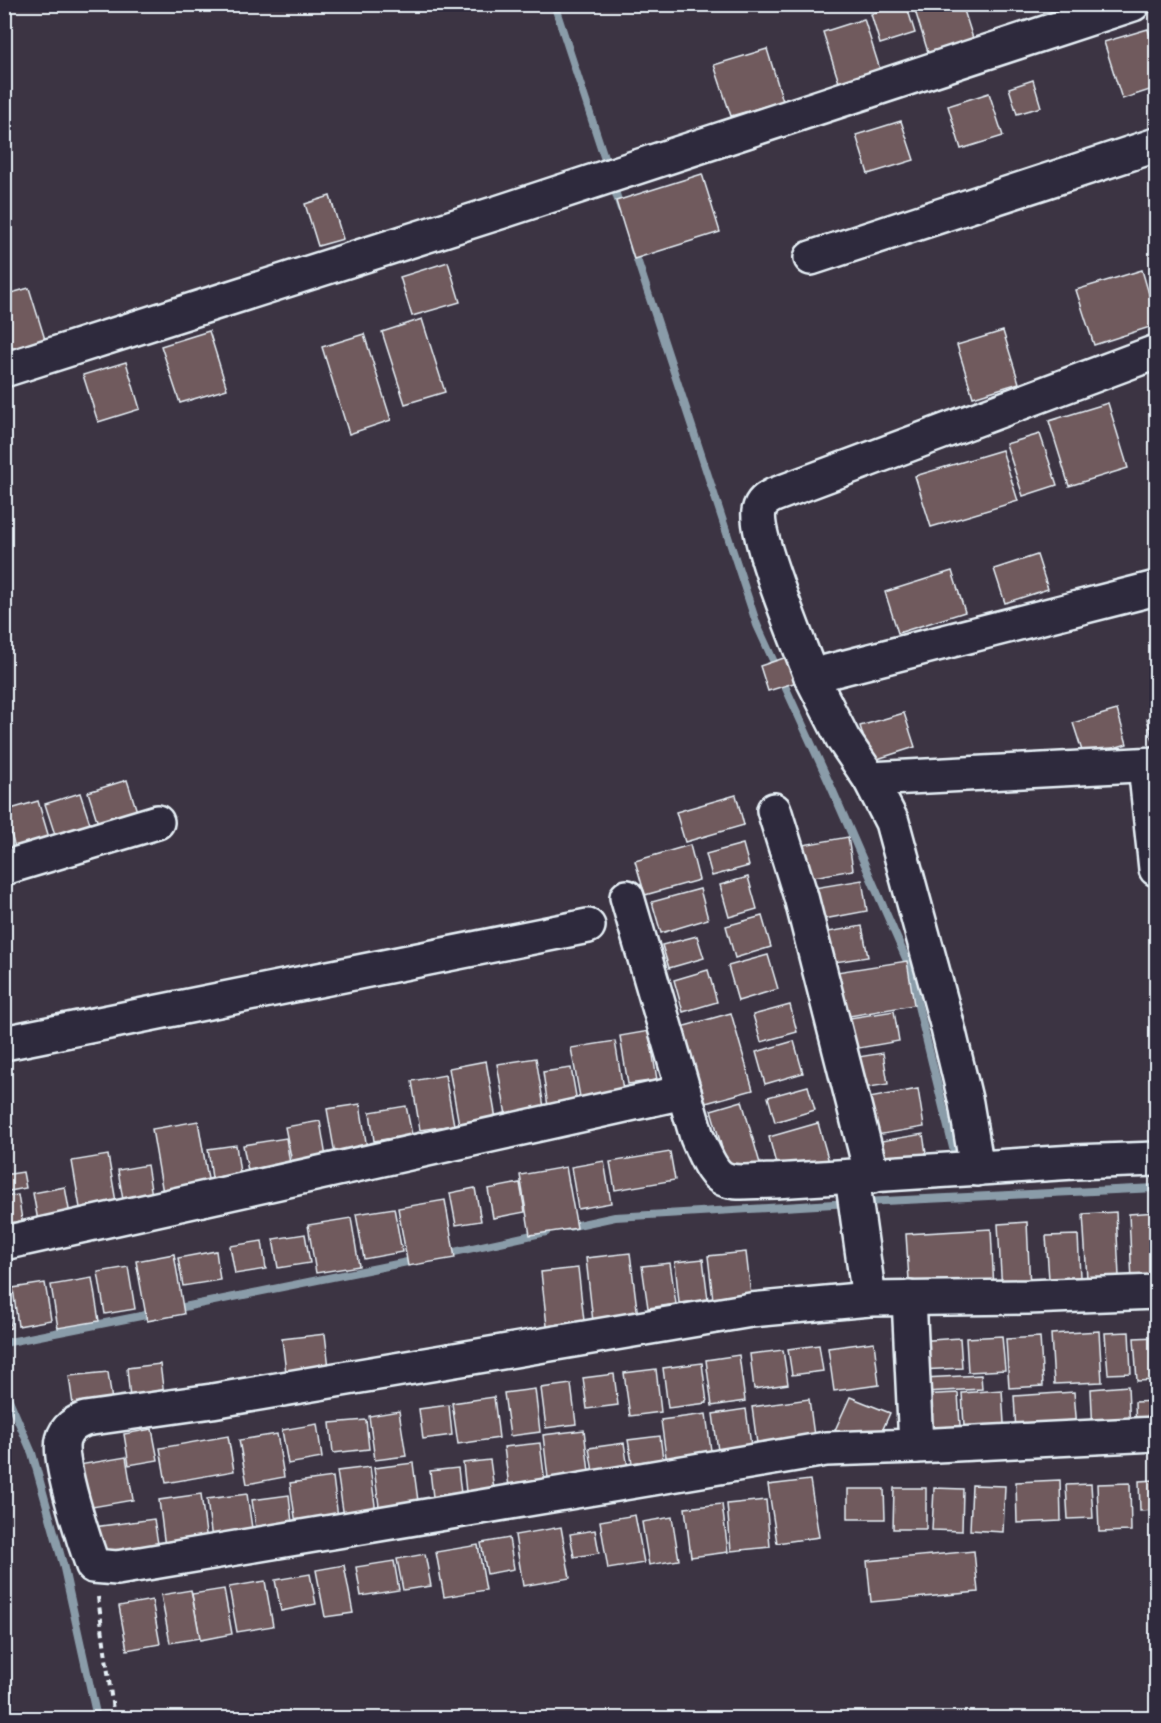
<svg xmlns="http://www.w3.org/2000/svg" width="1161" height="1723" font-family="Delius,sans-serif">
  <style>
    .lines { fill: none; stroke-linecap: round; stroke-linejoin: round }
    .stream { stroke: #8a9ca9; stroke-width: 8 }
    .building { fill: #6f5a5d; stroke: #e8f1f8; stroke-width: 1.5 }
    .street-casing { stroke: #e8f1f8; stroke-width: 38 }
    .path { stroke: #e8f1f8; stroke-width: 4; stroke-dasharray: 6 4.5; stroke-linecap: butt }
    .street { stroke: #2f2a3d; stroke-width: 33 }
  </style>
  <rect width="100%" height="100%" fill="#3c3443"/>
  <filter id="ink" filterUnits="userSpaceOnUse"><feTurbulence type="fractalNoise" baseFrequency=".0167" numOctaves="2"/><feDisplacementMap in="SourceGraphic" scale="12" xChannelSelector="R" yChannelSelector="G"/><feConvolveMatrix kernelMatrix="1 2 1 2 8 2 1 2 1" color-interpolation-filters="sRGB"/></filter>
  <g filter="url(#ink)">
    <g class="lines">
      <g class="stream">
        <polyline points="554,4 608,169"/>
        <polyline points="612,182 621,209"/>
        <polyline points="633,247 757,625 832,789 907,961 957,1164"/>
        <polyline points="863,1202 1156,1188"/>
        <polyline points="568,1227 615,1217 850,1203"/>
        <polyline points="445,1254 546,1232"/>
        <polyline points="174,1309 417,1260"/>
        <polyline points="4,1343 156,1313"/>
        <polyline points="4,1388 32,1453 63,1564 97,1718"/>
      </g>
    </g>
    <g class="building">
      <polygon points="901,4 906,4 915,33 880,44 871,14"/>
      <polygon points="913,4 962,4 977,51 932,65"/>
      <polygon points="864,19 884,82 843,95 823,32"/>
      <polygon points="1148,29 1156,56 1156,88 1122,99 1104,42"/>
      <polygon points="767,49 783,101 731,116 714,65"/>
      <polygon points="1033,80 1041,107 1017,114 1009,88"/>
      <polygon points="989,93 1003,136 961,149 948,106"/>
      <polygon points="901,121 914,160 868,174 856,135"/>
      <polygon points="702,174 720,232 634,259 616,201"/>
      <polygon points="330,196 343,239 318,246 305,204"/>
      <polygon points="448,262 460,302 412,316 400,277"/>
      <polygon points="1142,270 1156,318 1156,325 1094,345 1076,290"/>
      <polygon points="29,288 47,346 15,356 4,324 4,295"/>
      <polygon points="422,319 445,392 405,404 382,332"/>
      <polygon points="209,331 227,389 180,403 161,346"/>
      <polygon points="1003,331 1019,383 973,397 957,345"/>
      <polygon points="364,334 391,420 349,434 322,347"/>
      <polygon points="126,362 140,409 98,422 83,375"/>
      <polygon points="1108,403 1128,468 1069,486 1049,421"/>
      <polygon points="1040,434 1057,485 1023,496 1006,444"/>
      <polygon points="1002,450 1018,501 931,527 915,476"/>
      <polygon points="1037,555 1048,589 1005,603 994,569"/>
      <polygon points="952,571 965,612 898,633 885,592"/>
      <polygon points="793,655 800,681 768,691 760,666"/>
      <polygon points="1117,710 1127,744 1084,757 1073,723"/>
      <polygon points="904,713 915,747 871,761 860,726"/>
      <polygon points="1156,716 1156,750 1147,719"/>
      <polygon points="127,780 141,824 102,836 88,792"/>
      <polygon points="80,793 94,836 59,847 45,804"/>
      <polygon points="736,795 744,825 685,842 676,812"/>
      <polygon points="38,801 50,841 16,851 4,811"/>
      <polygon points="848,837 853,870 802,879 797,846"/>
      <polygon points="743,844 749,866 712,876 706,854"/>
      <polygon points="690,845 699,880 645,895 635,861"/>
      <polygon points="748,877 757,909 729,917 720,885"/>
      <polygon points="862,880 867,911 813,921 808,889"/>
      <polygon points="700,889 708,919 661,933 652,902"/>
      <polygon points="762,916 771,947 735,958 726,926"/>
      <polygon points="862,926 868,957 822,964 817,934"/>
      <polygon points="697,936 704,958 669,968 662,945"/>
      <polygon points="768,955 778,989 738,1001 728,966"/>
      <polygon points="907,961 914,1005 838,1018 830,973"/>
      <polygon points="708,970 717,1002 683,1012 674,980"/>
      <polygon points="790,1005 797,1032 761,1042 753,1015"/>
      <polygon points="894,1011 899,1041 842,1051 837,1020"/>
      <polygon points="731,1013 753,1090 695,1106 674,1029"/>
      <polygon points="649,1031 657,1080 628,1084 620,1036"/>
      <polygon points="615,1041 623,1090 580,1097 571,1048"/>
      <polygon points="794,1041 803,1073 765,1084 756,1052"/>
      <polygon points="883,1053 888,1084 858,1089 852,1058"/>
      <polygon points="536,1058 545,1114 507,1121 497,1064"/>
      <polygon points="486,1061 496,1119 459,1125 449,1068"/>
      <polygon points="571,1068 577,1102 548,1107 543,1072"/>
      <polygon points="445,1075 454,1125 420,1130 412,1081"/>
      <polygon points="808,1086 815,1110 775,1122 768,1097"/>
      <polygon points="918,1089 924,1127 871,1136 864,1099"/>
      <polygon points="742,1101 761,1167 730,1176 711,1110"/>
      <polygon points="360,1104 368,1155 336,1160 327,1109"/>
      <polygon points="406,1106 412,1135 374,1141 370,1112"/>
      <polygon points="198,1121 209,1185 163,1193 152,1129"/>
      <polygon points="320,1121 326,1157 292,1162 285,1127"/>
      <polygon points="818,1123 829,1162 779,1176 769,1137"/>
      <polygon points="923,1134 927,1160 880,1168 875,1142"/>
      <polygon points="286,1138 290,1164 248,1171 243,1145"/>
      <polygon points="236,1145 240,1173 212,1178 208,1149"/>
      <polygon points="670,1152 675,1180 615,1190 610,1162"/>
      <polygon points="108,1155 116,1202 80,1208 72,1161"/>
      <polygon points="604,1161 611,1203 578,1209 571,1167"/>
      <polygon points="147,1165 152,1196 123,1200 118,1170"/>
      <polygon points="566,1167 577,1228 530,1235 520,1175"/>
      <polygon points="23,1172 26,1188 4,1192 4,1175"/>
      <polygon points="520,1183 525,1212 493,1218 488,1189"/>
      <polygon points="65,1187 70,1215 38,1221 33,1193"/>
      <polygon points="475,1188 481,1221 456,1225 450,1193"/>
      <polygon points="18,1195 23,1226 4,1229 4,1197"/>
      <polygon points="445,1200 455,1258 408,1266 398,1208"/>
      <polygon points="394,1208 402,1252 364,1259 356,1214"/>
      <polygon points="1116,1212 1119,1277 1087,1279 1083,1214"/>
      <polygon points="1156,1212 1156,1281 1132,1282 1129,1214"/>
      <polygon points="351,1218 359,1266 316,1273 308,1225"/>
      <polygon points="1027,1222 1030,1289 1002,1291 998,1224"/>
      <polygon points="991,1229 994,1290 910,1295 906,1234"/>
      <polygon points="305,1234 310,1263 278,1268 273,1239"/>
      <polygon points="1078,1235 1080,1277 1049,1279 1046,1236"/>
      <polygon points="262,1241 266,1269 235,1274 230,1246"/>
      <polygon points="216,1251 220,1280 183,1286 178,1258"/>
      <polygon points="746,1252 751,1295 713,1300 708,1256"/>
      <polygon points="630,1253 638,1317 593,1322 586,1258"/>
      <polygon points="174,1254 184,1314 147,1321 136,1261"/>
      <polygon points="703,1259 708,1300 679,1303 675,1262"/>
      <polygon points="670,1263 676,1304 648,1308 642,1266"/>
      <polygon points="128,1267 135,1309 105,1314 98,1272"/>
      <polygon points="578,1268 584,1321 547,1326 541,1272"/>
      <polygon points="92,1278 99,1321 58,1328 51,1285"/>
      <polygon points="45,1283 51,1320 18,1326 13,1288"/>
      <polygon points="4,1295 11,1328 4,1329"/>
      <polygon points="1099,1331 1102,1382 1054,1384 1051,1334"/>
      <polygon points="1129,1332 1131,1373 1108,1374 1105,1333"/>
      <polygon points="325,1334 330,1376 287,1381 282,1339"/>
      <polygon points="1002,1336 1005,1370 968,1372 966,1338"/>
      <polygon points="1040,1337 1043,1386 1009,1388 1006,1339"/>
      <polygon points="1156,1337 1156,1380 1137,1381 1134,1338"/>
      <polygon points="960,1338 962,1368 918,1370 916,1341"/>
      <polygon points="874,1342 879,1385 834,1391 828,1348"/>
      <polygon points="819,1345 823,1371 792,1375 788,1349"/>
      <polygon points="783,1350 788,1384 754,1389 750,1354"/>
      <polygon points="739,1355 745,1401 712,1406 706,1360"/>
      <polygon points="702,1363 707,1403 668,1408 663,1368"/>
      <polygon points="160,1364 164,1395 130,1399 127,1368"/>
      <polygon points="656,1369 661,1412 630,1416 624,1373"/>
      <polygon points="108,1372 112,1401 73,1405 69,1376"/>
      <polygon points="614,1374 618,1405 587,1409 583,1378"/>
      <polygon points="981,1375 982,1389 924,1392 923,1378"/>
      <polygon points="571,1384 576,1424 546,1428 541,1388"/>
      <polygon points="1128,1386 1130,1432 1093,1433 1091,1389"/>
      <polygon points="535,1389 540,1432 510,1436 504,1393"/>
      <polygon points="1002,1390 1005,1440 965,1442 962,1393"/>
      <polygon points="1074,1392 1077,1428 1016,1432 1014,1396"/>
      <polygon points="958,1393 961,1442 921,1444 919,1395"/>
      <polygon points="494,1397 499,1438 458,1444 452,1403"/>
      <polygon points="850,1397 890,1413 875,1447 835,1430"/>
      <polygon points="809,1399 815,1443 758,1451 752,1407"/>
      <polygon points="1156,1401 1156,1432 1136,1433 1135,1402"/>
      <polygon points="449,1405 452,1435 423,1439 419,1409"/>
      <polygon points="746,1409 752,1453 719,1458 713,1414"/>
      <polygon points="399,1411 406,1456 375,1460 369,1416"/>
      <polygon points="706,1414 712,1458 667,1464 661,1420"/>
      <polygon points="366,1420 369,1449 333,1453 330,1423"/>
      <polygon points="317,1424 322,1458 288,1464 282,1430"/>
      <polygon points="152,1429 158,1460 129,1465 124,1434"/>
      <polygon points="584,1430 589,1472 548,1478 543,1435"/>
      <polygon points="277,1434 284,1477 247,1484 239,1440"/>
      <polygon points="228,1436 234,1471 166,1483 160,1448"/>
      <polygon points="660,1436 663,1459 632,1463 628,1440"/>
      <polygon points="540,1443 545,1483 509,1487 504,1447"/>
      <polygon points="624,1443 628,1468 593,1472 589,1448"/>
      <polygon points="126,1457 133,1500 81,1509 73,1466"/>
      <polygon points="490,1460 494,1489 466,1492 463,1463"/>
      <polygon points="413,1463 418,1501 379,1506 374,1468"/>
      <polygon points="370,1467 376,1513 344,1517 337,1471"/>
      <polygon points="458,1468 461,1494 433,1497 430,1471"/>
      <polygon points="333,1477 338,1518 296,1524 290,1483"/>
      <polygon points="810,1480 819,1537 777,1543 768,1485"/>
      <polygon points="1060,1480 1061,1521 1017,1523 1016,1482"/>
      <polygon points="1156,1480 1156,1510 1140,1511 1139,1481"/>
      <polygon points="1130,1483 1131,1531 1099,1532 1097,1484"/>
      <polygon points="1091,1484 1093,1518 1068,1519 1066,1485"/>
      <polygon points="972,1485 1005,1486 1003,1532 970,1530"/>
      <polygon points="894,1488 926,1488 926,1529 893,1529"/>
      <polygon points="934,1488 963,1489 962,1531 932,1530"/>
      <polygon points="848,1489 884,1489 885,1519 848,1519"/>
      <polygon points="201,1494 207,1542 165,1547 159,1500"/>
      <polygon points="247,1494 253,1535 212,1540 207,1499"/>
      <polygon points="289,1495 292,1523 256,1528 252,1500"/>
      <polygon points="766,1500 770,1547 731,1551 727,1504"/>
      <polygon points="722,1504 728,1552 691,1557 685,1508"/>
      <polygon points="635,1515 644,1563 608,1569 600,1521"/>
      <polygon points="672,1517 679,1560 649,1565 642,1522"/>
      <polygon points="154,1519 159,1550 99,1558 94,1527"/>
      <polygon points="561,1527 570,1578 523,1586 515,1535"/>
      <polygon points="595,1530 599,1553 574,1557 570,1534"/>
      <polygon points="509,1538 514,1569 487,1574 481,1543"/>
      <polygon points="478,1545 486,1590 444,1597 436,1552"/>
      <polygon points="974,1551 978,1592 871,1602 867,1561"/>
      <polygon points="425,1554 431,1586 403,1590 397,1559"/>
      <polygon points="394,1561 399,1590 361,1596 356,1567"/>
      <polygon points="344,1565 353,1613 325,1617 316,1570"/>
      <polygon points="310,1574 316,1604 281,1611 275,1580"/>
      <polygon points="265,1581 273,1626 237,1632 229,1587"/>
      <polygon points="224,1589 232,1634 200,1640 192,1594"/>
      <polygon points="191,1590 200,1638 170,1643 161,1595"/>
      <polygon points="152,1600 160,1644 127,1650 119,1606"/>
    </g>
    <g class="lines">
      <defs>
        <g id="street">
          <polyline points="811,258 1156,145"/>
          <path d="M 1156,352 L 774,495 C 766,499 761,502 759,511 C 754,536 800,646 811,676 L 1156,588"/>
          <polyline points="4,370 500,212 1133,4"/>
          <polyline points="811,676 843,739 870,779 892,822 947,1024 966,1103 977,1169"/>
          <polyline points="1145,765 1156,869"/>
          <polyline points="870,779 1156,764"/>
          <polyline points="774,810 801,897 872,1176"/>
          <polyline points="4,868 157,822"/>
          <path d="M 627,897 L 697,1137 C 719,1190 722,1182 775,1181 L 1074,1162 L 1156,1159"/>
          <polyline points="4,1043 588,926"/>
          <polyline points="852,1177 869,1299"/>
          <polyline points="4,1243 684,1092"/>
          <polyline points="909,1298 916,1446 1156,1434"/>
          <path d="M 916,1446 L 826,1449 L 117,1568 L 93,1566 C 85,1544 57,1460 63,1440 C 66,1428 75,1423 85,1419 L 212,1401 L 751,1310 L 869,1299 L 1028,1297 L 1156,1292"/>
        </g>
      </defs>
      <use href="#street" class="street-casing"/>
      <polyline class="path" points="98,1597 114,1718"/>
      <use href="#street" class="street"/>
    </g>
  </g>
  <rect width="1161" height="1723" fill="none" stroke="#2f2a3d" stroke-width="24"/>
  <rect x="12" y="12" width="1137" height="1699" fill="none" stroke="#e8f1f8" stroke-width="2" filter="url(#ink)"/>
</svg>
